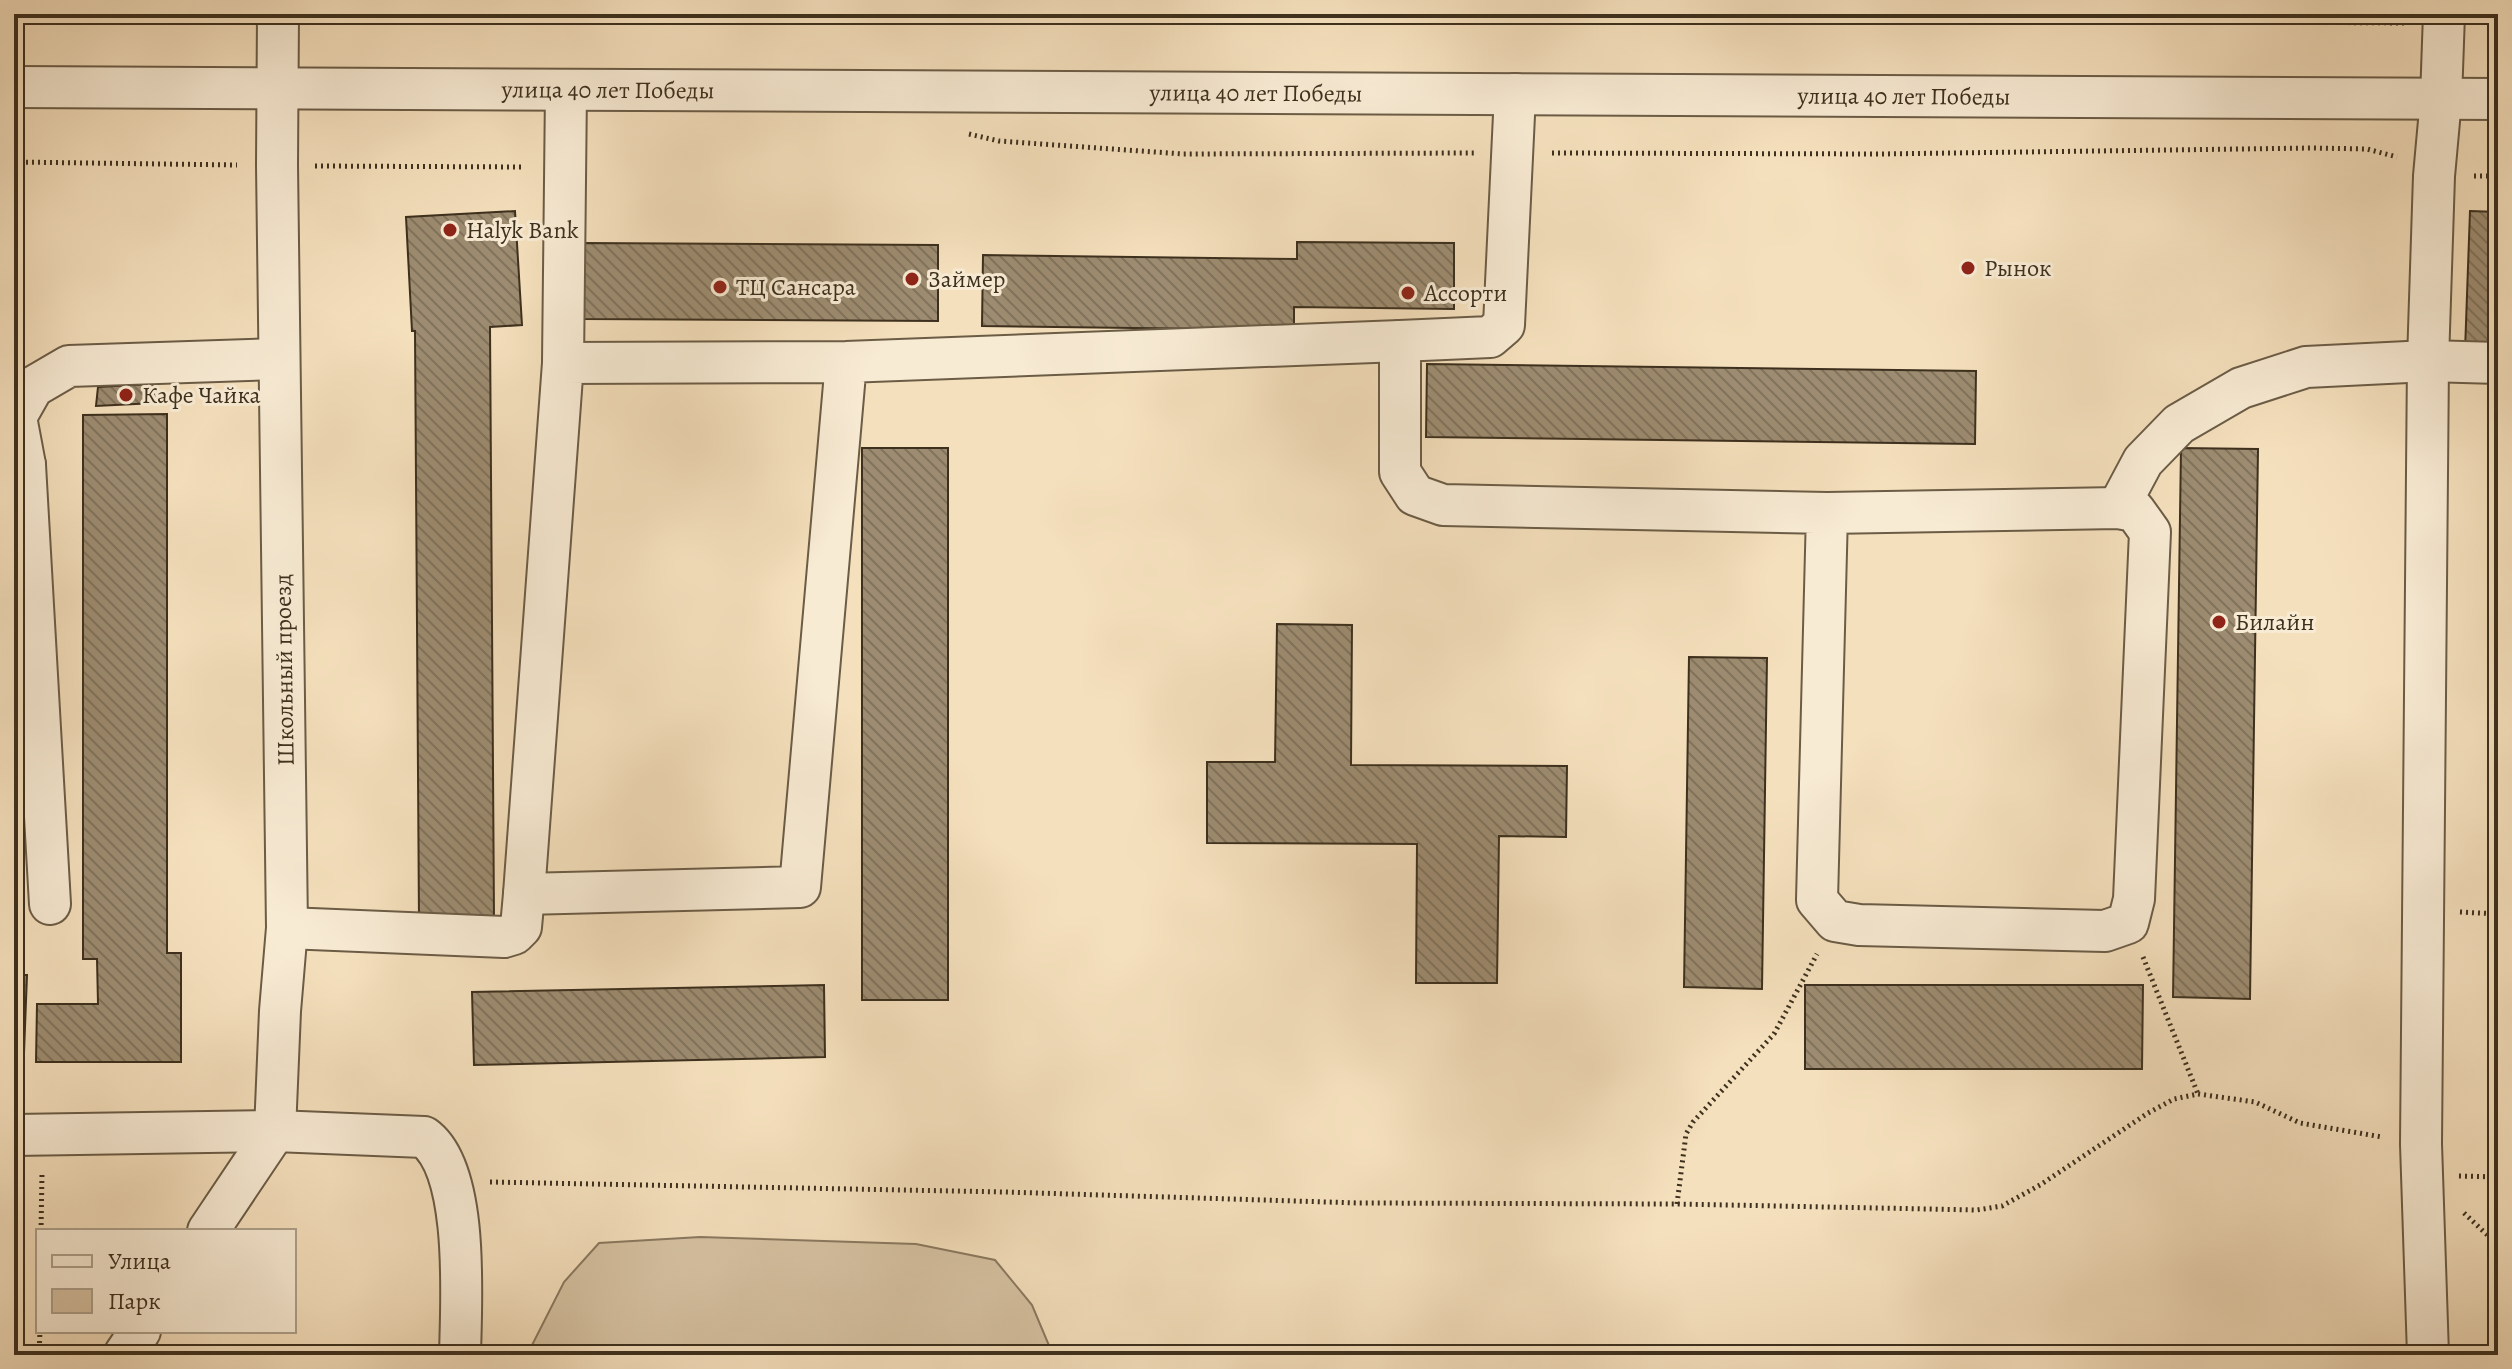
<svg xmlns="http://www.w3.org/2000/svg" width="2512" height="1369" font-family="Alegreya,serif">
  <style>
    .green { fill: #d6c2a2; stroke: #8a7960; stroke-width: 2 }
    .building { fill: url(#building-back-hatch); stroke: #3d301e; stroke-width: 2 }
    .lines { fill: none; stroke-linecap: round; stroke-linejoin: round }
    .minor-casing { stroke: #6b5c46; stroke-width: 44 }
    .path { stroke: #3d301e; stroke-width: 5; stroke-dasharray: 2 4; stroke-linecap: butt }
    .minor { stroke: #f8ebd4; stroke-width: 40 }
    .poi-dot { fill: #8f2418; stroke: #f8ebd4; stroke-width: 3 }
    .labels { text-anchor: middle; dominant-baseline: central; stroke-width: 6; stroke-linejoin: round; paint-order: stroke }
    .street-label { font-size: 24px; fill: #3d301e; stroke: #f8ebd4 }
    .poi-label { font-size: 24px; fill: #3d301e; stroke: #f8ebd4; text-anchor: start }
  </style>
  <defs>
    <pattern id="building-back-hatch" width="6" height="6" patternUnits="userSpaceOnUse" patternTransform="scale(2)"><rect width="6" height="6" fill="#9d8c71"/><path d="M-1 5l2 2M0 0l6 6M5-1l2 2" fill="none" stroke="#81735c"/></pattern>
  </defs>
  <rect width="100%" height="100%" fill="#f5e0bd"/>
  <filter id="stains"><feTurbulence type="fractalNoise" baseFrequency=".0025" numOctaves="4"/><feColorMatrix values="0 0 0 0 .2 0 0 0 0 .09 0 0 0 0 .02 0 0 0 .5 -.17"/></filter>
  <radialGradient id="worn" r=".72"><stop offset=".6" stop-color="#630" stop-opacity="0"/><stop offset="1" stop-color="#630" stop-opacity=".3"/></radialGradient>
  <polygon class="green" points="700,1237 916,1244 995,1260 1032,1305 1053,1355 527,1355 564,1282 599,1243"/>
  <g class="building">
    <polygon points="515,211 522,325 490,327 494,918 419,919 415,331 412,331 406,217"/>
    <polygon points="2470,211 2498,212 2498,352 2465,351"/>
    <polygon points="1297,242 1454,243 1454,309 1294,307 1294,330 982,326 983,255 1297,259"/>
    <polygon points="584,243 938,245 938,321 584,319"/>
    <polygon points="1427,364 1976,371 1975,444 1426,437"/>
    <polygon points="153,384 155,403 96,406 98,387"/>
    <polygon points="167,414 167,953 181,953 181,1062 36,1062 37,1004 98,1004 97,959 83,959 83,415"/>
    <rect x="862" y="448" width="86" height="552"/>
    <polygon points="2181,448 2258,449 2250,999 2173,997"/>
    <polygon points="1277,624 1352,625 1351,765 1567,766 1566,837 1499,836 1497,983 1416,983 1417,844 1207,843 1207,762 1275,762"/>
    <polygon points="1689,657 1767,658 1762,989 1684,987"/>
    <polygon points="14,975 27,975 24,1053 14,1053"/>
    <polygon points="824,985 825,1057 474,1065 472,992"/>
    <polygon points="1805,985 2143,985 2142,1069 1805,1069"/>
  </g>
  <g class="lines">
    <defs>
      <g id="minor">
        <path id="s1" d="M 14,87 L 2498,99"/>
        <polyline points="1515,94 1504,325 1490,337 1400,341 1400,472 1415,495 1443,505 1827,513 2118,508 2135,511 2150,532 2134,899 2128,923 2105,931 1859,925 1835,921 1817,900 1827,513"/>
        <polyline points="846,362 800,887 524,894 563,363 846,362 1400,341"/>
        <polyline points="563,363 566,90"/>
        <polyline points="25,465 50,904"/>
        <polyline points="14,466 25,465 16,417 33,387 69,366 279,359"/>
        <polyline points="2118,508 2143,461 2179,424 2241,388 2306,367 2428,361 2498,363"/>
        <polyline points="287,928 504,937 514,934 521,927 524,894"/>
        <path d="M 14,1135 L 275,1131 L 424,1137 C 470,1170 461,1303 460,1355"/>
        <polyline points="208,1231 275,1131 280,1011 287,928 277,165 278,14"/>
        <polyline points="124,1355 140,1331"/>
        <polyline points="2428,1355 2421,1144 2428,361 2434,176 2441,99 2444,14"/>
      </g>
    </defs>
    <use href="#minor" class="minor-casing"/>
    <g class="path">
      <polyline points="1058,14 2405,23"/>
      <polyline points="2483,22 2498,22"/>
      <polyline points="969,134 999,141 1183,154 1474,153"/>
      <polyline points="1552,153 1880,154 2311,148 2367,149 2397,157"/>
      <polyline points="14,162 237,165"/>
      <polyline points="315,166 525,167"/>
      <polyline points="2474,176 2498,176"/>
      <polyline points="2460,912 2498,914"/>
      <polyline points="2143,957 2198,1094"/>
      <polyline points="2459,1176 2498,1177"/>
      <polyline points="490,1182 1005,1192 1359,1203 1677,1204 1977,1210 2002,1206 2040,1185 2148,1113 2174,1099 2198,1094 2255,1102 2300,1123 2382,1137"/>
      <polyline points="1677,1204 1686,1134 1693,1122 1774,1034 1817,954"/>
      <polyline points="2464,1213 2498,1245"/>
      <polyline points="41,1231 42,1172"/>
      <polyline points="39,1355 40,1331"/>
    </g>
    <use href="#minor" class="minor"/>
  </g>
  <g class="poi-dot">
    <circle cx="450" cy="230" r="8"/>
    <circle cx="1968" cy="268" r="8"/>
    <circle cx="912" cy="279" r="8"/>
    <circle cx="720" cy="287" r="8"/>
    <circle cx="1408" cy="293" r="8"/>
    <circle cx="126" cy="395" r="8"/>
    <circle cx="2219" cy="622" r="8"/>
  </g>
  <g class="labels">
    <g class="street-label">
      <text stroke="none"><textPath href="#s1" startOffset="594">улица 40 лет Победы</textPath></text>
      <text stroke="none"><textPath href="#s1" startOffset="1242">улица 40 лет Победы</textPath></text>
      <text stroke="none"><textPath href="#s1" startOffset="1890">улица 40 лет Победы</textPath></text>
      <text transform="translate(284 670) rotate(-91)">Школьный проезд</text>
    </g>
    <g class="poi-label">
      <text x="466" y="230">Halyk Bank</text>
      <text x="1984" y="268">Рынок</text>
      <text x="928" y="279">Займер</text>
      <text x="736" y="287">ТЦ Сансара</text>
      <text x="1424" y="293">Ассорти</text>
      <text x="142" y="395">Кафе Чайка</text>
      <text x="2235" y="622">Билайн</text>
    </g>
  </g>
  <rect width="2512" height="1369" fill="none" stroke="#f5e0bd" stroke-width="48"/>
  <rect x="16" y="16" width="2480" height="1337" fill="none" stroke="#3d301e" stroke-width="4"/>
  <rect x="24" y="24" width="2464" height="1321" fill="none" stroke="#3d301e" stroke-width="2"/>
  <rect x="36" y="1229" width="260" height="104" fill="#f8ebd4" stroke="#ada08b" stroke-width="2"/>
  <rect x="52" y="1255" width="40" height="12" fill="#f8ebd4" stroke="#ada08b" stroke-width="2"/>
  <text x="108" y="1269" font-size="24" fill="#3d301e">Улица</text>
  <rect x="52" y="1289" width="40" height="24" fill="#d6c2a2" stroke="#ada08b" stroke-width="2"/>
  <text x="108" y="1309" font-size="24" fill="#3d301e">Парк</text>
  <rect width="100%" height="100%" filter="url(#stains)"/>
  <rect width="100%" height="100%" fill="url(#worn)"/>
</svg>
